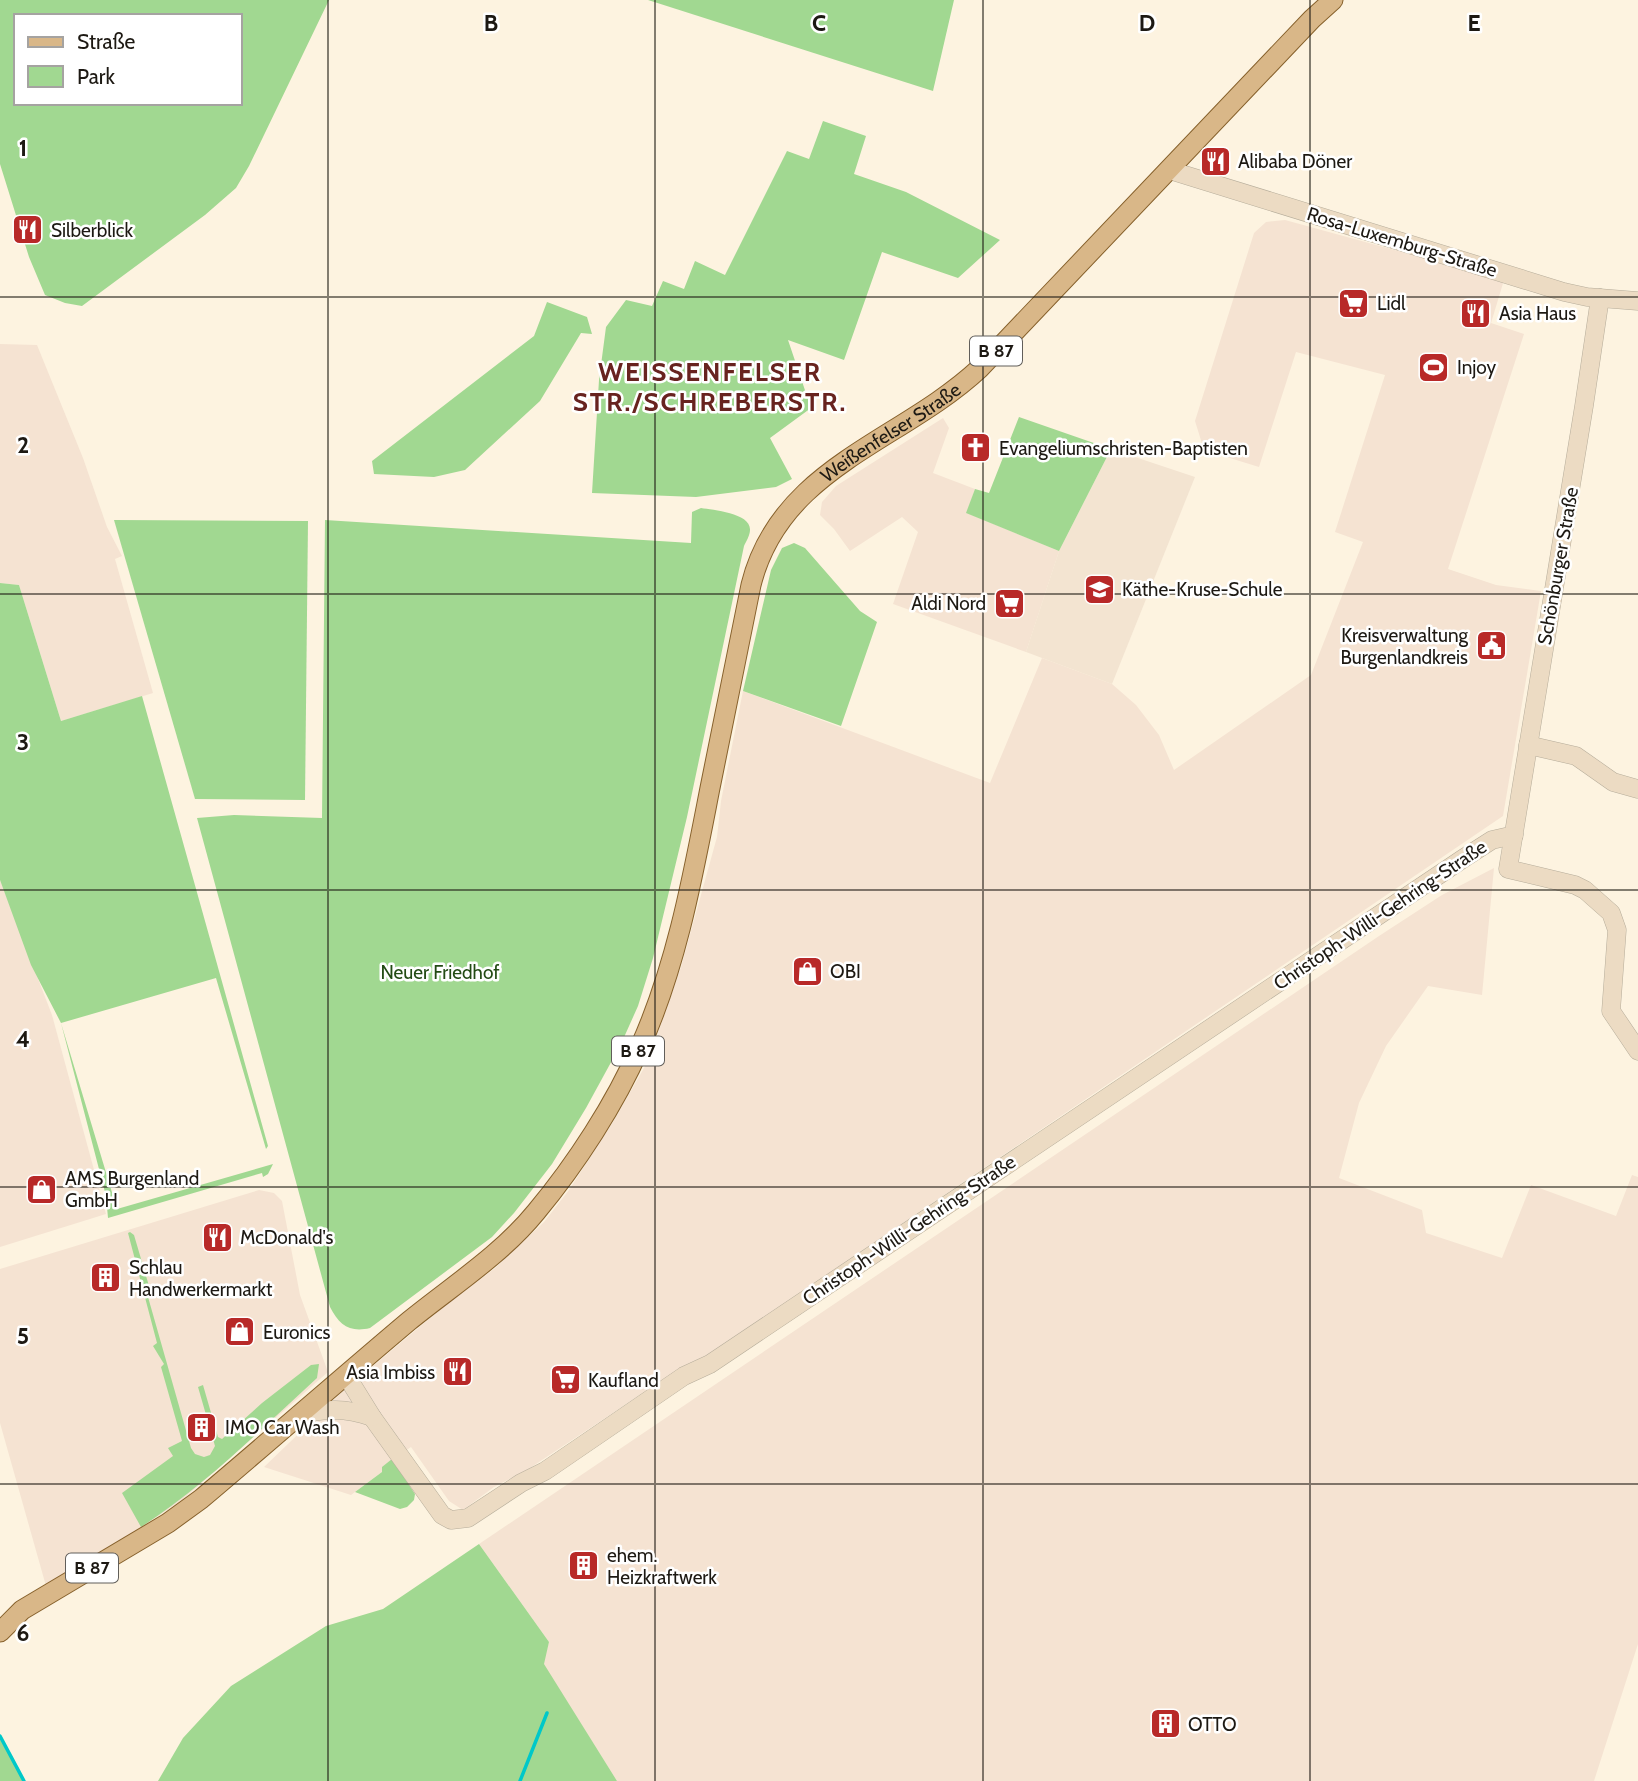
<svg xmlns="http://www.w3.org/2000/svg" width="1638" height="1781" font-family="Cabin,sans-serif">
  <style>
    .commercial { fill: #f5e3d2 }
    .education { fill: #f3e4d1 }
    .green { fill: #a1d891; fill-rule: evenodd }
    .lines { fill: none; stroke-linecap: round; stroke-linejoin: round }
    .stream { stroke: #00c8c9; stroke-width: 3.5 }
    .secondary-casing { stroke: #b6ad9b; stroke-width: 19 }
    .primary-casing { stroke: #86602b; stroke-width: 21 }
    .secondary { stroke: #ecdbc3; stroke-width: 18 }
    .primary { stroke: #d9b788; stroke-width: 19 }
    .grid { fill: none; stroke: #1d1913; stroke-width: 2; stroke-opacity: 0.55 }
    .labels { text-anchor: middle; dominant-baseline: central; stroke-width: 5; stroke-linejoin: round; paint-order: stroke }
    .shield { fill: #fff; stroke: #615e5a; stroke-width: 2 }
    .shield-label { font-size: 18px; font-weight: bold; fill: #1d1913 }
    .poi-label { font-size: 19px; fill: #1d1913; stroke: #fff; text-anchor: start }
    .street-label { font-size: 19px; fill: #1d1913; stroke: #fff }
    .park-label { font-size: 19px; fill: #234b14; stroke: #fff }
    .district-label { font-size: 26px; font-weight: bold; letter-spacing: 2px; fill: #68231f; stroke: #fff }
    .grid-label { font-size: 23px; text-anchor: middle; font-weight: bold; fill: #1d1913; stroke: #fff; stroke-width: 5; stroke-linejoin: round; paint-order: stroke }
  </style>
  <rect width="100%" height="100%" fill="#fdf3e0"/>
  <g class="commercial">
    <polygon points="1285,220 1504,280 1491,323 1524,334 1448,569 1496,585 1541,591 1503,816 707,1356 682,1367 527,1470 494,1487 463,1510 449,1501 411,1447 392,1460 382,1472 351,1495 264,1467 342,1392 448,1303 494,1269 544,1222 569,1190 613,1122 648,1061 681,967 717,837 721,801 743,691 990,783 1042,658 1112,684 1136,705 1159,735 1174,770 1311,675 1363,542 1335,532 1385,375 1296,352 1259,467 1204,450 1195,421 1254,233 1266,222"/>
    <polygon points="0,344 37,345 83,458 107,527 122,556 115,559 153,693 61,721 19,585 0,583"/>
    <polygon points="943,418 949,428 933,473 975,489 967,513 1059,551 1026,652 893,604 918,532 902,517 850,551 834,529 820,515 822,502 836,486"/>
    <polygon points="1494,868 1482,995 1428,986 1386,1046 1359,1103 1339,1178 1422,1210 1426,1233 1502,1258 1531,1185 1616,1216 1632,1175 1638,1177 1638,1644 1594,1781 617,1781 543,1664 549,1642 479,1544 1379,936 1442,895"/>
    <polygon points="0,880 52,1015 106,1214 0,1247"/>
    <polygon points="259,1190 274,1193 282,1201 300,1295 328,1372 182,1500 122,1540 46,1586 0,1423 0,1269"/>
  </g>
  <polygon class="education" points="1111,449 1195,477 1112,684 1026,652 1059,551"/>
  <g class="green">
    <path d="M 0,0 L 329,0 L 249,166 L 236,188 L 205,215 L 82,306 L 65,303 L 45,295 L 29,257 L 0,164 ZM 16,16 L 240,16 L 240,103 L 16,103 Z"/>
    <polygon points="648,0 954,0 933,91"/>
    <polygon points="823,121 866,136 854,174 906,192 1000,240 958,278 882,252 844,360 788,340 811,408 770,438 792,479 776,487 696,497 592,493 599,380 606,327 626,300 652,306 663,281 684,289 695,261 725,275 787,151 809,159"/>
    <polygon points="547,302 587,317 592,334 581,333 540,401 465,470 434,477 374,474 372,461 534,336"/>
    <polygon points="1019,417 1111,449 1059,551 966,513 975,489 989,493"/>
    <path d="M 701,508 C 713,510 751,513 750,530 C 750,535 746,542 744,546 L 687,817 L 653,958 L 638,1006 L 621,1044 L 586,1108 L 552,1164 L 514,1213 L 492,1237 L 370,1328 C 350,1333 339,1325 330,1307 L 197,818 L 234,815 L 322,818 L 325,520 L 691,543 L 692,512 Z"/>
    <polygon points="114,520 308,521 305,800 195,799"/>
    <polygon points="794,543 805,548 860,611 877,622 841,726 743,691 771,570 782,548"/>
    <polygon points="0,583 19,585 61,721 142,696 268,1146 266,1149 216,978 61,1023 117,1209 273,1164 268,1174 263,1177 262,1173 108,1218 106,1196 61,1023 31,965 0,880"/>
    <path d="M 130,1232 L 134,1235 L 149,1286 L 148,1297 L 191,1448 L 195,1454 L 204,1457 L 210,1455 L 215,1446 L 198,1387 L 203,1385 L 218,1437 L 222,1439 L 262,1403 L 311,1365 L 319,1364 L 317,1378 C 260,1430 206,1485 141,1527 L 122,1493 L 173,1456 L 168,1448 L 182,1441 L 161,1367 L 164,1364 L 153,1346 L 157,1343 L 128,1233 Z"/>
    <polygon points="392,1459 415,1494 414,1500 407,1507 400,1509 355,1492 382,1472 382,1467"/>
    <polygon points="479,1544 549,1642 544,1664 617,1781 158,1781 183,1738 231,1686 326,1626 383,1609"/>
    <polygon points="0,1739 24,1781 0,1781"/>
  </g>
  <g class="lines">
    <g class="stream">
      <polyline points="0,1736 24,1781"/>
      <polyline points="520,1781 547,1713"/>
    </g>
    <defs>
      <g id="secondary">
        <polyline points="1169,170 1564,292 1587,297 1638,301"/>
        <polyline points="1600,298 1584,406 1508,869 1575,885 1585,890 1611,913 1617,930 1611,1011 1638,1051"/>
        <polyline points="1528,745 1576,756 1613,782 1638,789"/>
        <polyline points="346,1375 372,1417 442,1515 451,1520 468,1518 521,1483 545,1471 684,1376 710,1364 1464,858 1492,840 1514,835"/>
        <path d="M 299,1415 C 325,1408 346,1408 372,1417"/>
      </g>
      <g id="primary">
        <path id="s1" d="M 0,1632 L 22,1610 L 168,1523 L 201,1499 C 271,1440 339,1380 409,1321 C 452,1286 501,1255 536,1212 C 576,1164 615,1104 640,1047 C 677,965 693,875 710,788 C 724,720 738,652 751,585 C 780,467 901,442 980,368 L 1312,19 L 1333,0"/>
      </g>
    </defs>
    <use href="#secondary" class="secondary-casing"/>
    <use href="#primary" class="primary-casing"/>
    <use href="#secondary" class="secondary"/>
    <use href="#primary" class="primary"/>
  </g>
  <path class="grid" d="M 328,0 L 328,1781M 655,0 L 655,1781M 983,0 L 983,1781M 1310,0 L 1310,1781M 0,297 L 1638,297M 0,594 L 1638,594M 0,890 L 1638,890M 0,1187 L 1638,1187M 0,1484 L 1638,1484"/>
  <defs>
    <symbol id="restaurant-square" viewBox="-11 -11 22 22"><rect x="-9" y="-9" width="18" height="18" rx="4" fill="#b82928" stroke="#fff"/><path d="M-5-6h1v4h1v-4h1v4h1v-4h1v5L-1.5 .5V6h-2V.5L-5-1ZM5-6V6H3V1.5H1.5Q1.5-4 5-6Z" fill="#fff"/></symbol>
    <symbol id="supermarket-square" viewBox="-11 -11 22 22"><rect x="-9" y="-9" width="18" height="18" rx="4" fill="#b82928" stroke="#fff"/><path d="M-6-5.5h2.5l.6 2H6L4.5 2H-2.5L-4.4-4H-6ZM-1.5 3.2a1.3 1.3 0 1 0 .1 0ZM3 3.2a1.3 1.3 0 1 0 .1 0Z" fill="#fff"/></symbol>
    <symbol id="stadium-square" viewBox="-11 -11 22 22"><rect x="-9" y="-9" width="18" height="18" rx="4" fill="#b82928" stroke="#fff"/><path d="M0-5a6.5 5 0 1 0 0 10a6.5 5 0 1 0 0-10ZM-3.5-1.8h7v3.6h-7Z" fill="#fff"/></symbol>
    <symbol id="church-square" viewBox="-11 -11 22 22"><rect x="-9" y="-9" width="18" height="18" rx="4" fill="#b82928" stroke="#fff"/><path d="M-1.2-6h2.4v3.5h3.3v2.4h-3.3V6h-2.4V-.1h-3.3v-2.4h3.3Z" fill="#fff"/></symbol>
    <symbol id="school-square" viewBox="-11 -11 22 22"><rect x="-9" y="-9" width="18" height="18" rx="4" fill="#b82928" stroke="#fff"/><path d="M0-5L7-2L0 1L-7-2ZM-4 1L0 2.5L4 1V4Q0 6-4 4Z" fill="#fff"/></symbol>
    <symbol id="civic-square" viewBox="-11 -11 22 22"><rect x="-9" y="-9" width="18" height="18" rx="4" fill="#b82928" stroke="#fff"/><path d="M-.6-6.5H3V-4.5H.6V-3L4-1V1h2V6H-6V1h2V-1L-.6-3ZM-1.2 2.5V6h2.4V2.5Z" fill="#fff"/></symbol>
    <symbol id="shop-square" viewBox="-11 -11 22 22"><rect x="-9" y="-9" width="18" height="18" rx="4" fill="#b82928" stroke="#fff"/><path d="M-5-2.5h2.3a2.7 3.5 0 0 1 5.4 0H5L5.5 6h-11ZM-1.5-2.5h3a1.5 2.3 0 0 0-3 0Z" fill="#fff"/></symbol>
    <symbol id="building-square" viewBox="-11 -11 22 22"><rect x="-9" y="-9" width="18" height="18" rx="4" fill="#b82928" stroke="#fff"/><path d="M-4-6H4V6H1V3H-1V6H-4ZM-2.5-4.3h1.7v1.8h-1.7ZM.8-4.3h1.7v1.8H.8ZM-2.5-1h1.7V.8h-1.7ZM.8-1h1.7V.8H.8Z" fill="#fff"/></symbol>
  </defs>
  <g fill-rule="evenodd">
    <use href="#restaurant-square" x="1198" y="144" width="35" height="35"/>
    <use href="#restaurant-square" x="10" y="212" width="35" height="35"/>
    <use href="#supermarket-square" x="1336" y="286" width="35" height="35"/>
    <use href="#restaurant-square" x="1458" y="296" width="35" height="35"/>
    <use href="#stadium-square" x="1416" y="350" width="35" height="35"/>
    <use href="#church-square" x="958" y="430" width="35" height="35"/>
    <use href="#school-square" x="1082" y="572" width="35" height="35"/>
    <use href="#supermarket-square" x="992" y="586" width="35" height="35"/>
    <use href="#civic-square" x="1474" y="628" width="35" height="35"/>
    <use href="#shop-square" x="790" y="954" width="35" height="35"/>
    <use href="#shop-square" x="24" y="1172" width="35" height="35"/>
    <use href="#restaurant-square" x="200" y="1220" width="35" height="35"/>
    <use href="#building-square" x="88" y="1260" width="35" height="35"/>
    <use href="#shop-square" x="222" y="1314" width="35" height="35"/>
    <use href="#restaurant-square" x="440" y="1354" width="35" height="35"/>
    <use href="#supermarket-square" x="548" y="1362" width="35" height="35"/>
    <use href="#building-square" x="184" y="1410" width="35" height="35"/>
    <use href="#building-square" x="566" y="1548" width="35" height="35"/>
    <use href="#building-square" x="1148" y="1706" width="35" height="35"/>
  </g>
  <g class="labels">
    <g class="shield">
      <rect x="970" y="336.5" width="52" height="29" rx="5"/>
      <rect x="612" y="1036.5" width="52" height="29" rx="5"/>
      <rect x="66" y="1553.5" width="52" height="29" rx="5"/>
    </g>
    <g class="shield-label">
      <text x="996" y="351">B 87</text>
      <text x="638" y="1051">B 87</text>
      <text x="92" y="1568">B 87</text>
    </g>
    <g class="poi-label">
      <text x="1238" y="161">Alibaba Döner</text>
      <text x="51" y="230">Silberblick</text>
      <text x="1377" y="303">Lidl</text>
      <text x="1499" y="313">Asia Haus</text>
      <text x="1457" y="367">Injoy</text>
      <text x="999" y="448">Evangeliumschristen-Baptisten</text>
      <text x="1122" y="589">Käthe-Kruse-Schule</text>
      <text x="986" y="603" text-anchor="end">Aldi Nord</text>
      <text x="1468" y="635" text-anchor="end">Kreisverwaltung<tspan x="1468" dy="22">Burgenlandkreis</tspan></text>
      <text x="830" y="971">OBI</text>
      <text x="65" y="1178">AMS Burgenland<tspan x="65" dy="22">GmbH</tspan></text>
      <text x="240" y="1237">McDonald's</text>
      <text x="129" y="1267">Schlau<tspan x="129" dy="22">Handwerkermarkt</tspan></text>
      <text x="263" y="1332">Euronics</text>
      <text x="435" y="1372" text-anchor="end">Asia Imbiss</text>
      <text x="588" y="1380">Kaufland</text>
      <text x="225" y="1427">IMO Car Wash</text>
      <text x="607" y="1555">ehem.<tspan x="607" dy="22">Heizkraftwerk</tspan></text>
      <text x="1188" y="1724">OTTO</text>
    </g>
    <g class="street-label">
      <text transform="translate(1402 242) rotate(17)">Rosa-Luxemburg-Straße</text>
      <text stroke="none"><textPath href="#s1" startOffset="1568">Weißenfelser Straße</textPath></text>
      <text transform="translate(1558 566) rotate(-80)">Schönburger Straße</text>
      <text transform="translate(1380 915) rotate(-34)">Christoph-Willi-Gehring-Straße</text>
      <text transform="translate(909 1230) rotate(-34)">Christoph-Willi-Gehring-Straße</text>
    </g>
    <g class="park-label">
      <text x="440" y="972">Neuer Friedhof</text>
    </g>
    <g class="district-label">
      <text x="710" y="372">WEISSENFELSER<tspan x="710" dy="30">STR./SCHREBERSTR.</tspan></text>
    </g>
  </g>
  <g class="grid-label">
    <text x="491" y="31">B</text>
    <text x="819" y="31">C</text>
    <text x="1147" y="31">D</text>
    <text x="1474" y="31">E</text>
    <text x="23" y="156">1</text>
    <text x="23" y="453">2</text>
    <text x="23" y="750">3</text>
    <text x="23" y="1047">4</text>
    <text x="23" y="1344">5</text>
    <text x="23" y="1641">6</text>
  </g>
  <rect x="14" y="14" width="228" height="91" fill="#ffffff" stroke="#a5a3a1" stroke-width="2"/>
  <rect x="28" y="37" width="35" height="10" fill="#d9b788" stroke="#a5a3a1" stroke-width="2"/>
  <text x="77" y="49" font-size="21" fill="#1d1913">Straße</text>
  <rect x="28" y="66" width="35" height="21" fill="#a1d891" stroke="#a5a3a1" stroke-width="2"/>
  <text x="77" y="84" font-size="21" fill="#1d1913">Park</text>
</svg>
